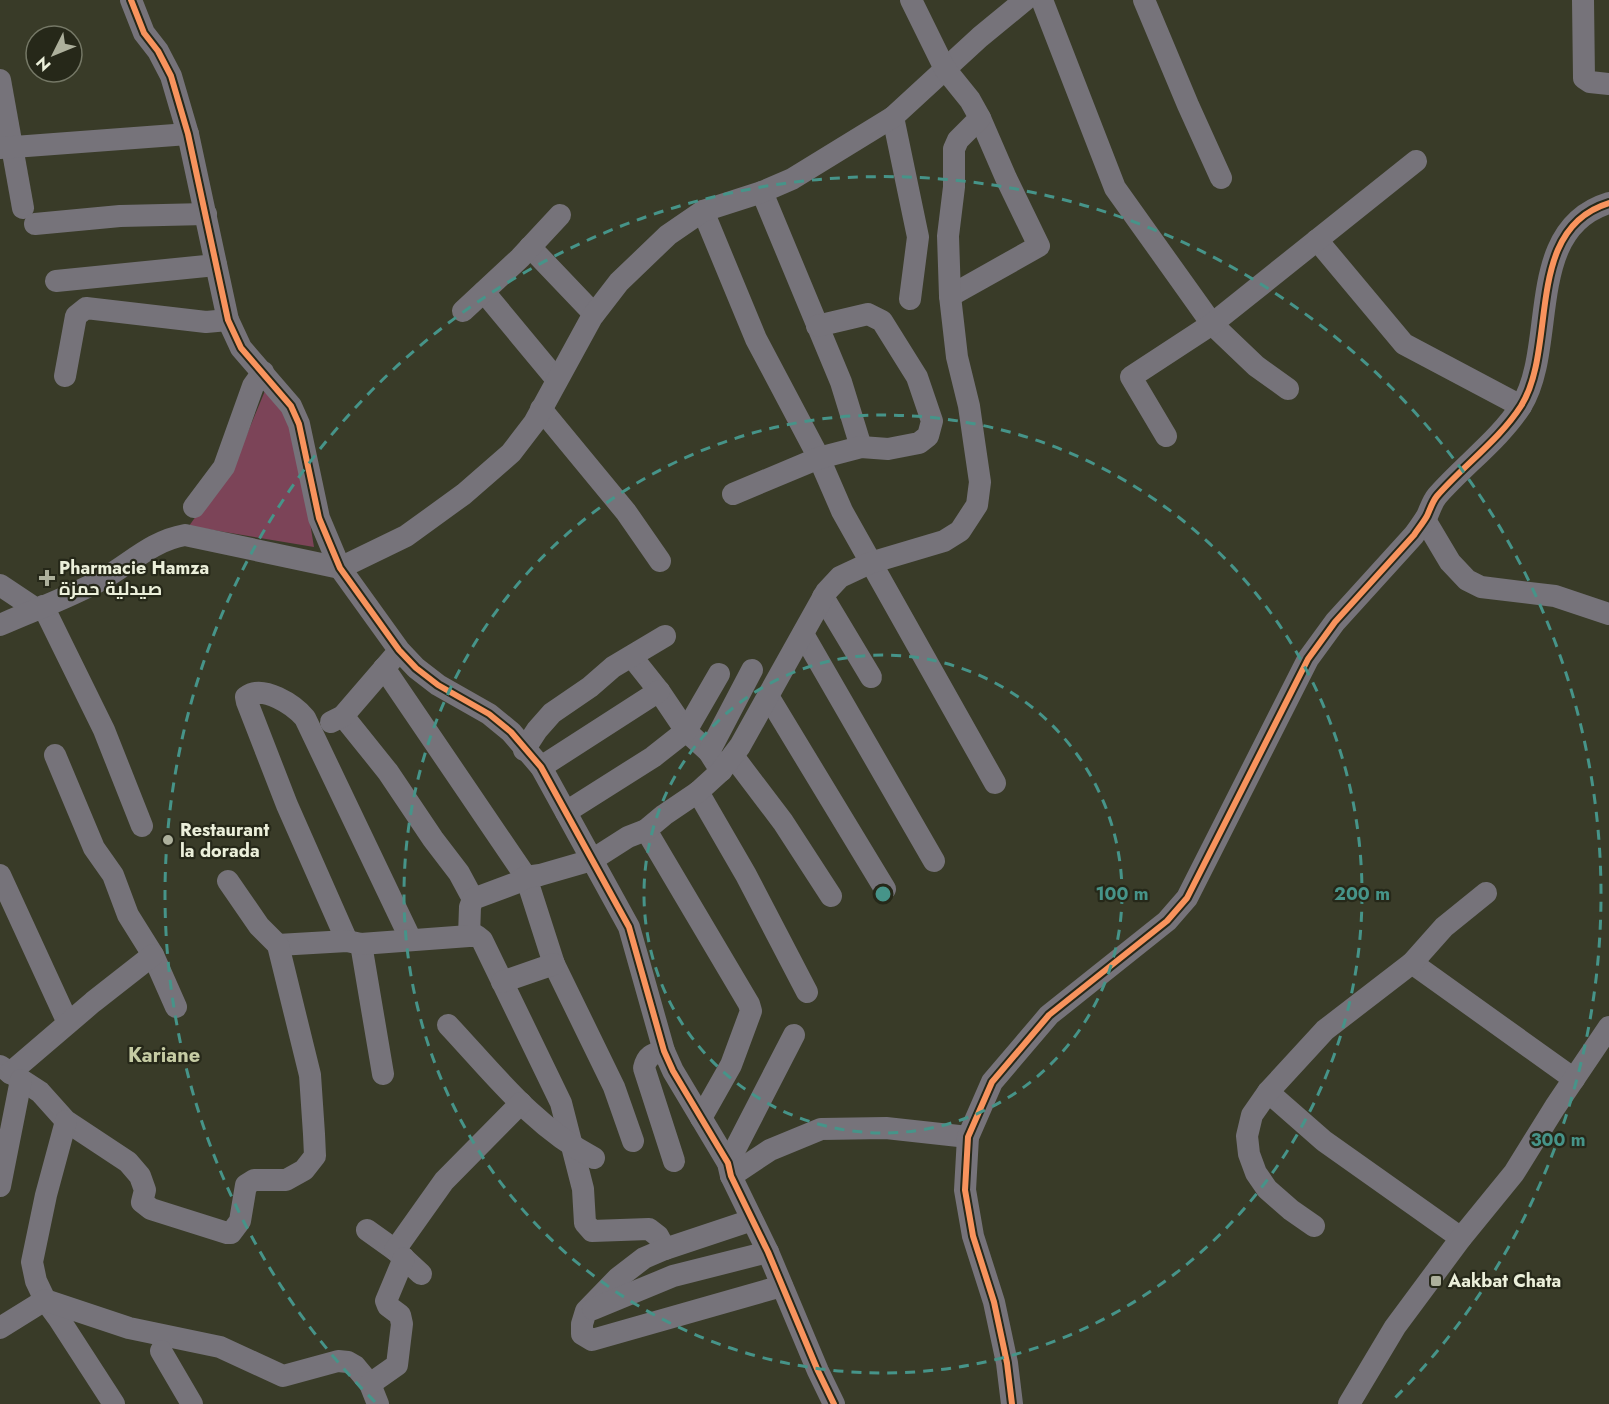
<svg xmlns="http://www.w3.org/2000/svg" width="1609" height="1404" font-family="Jost,Cairo,sans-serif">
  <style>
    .green { fill: #7c4458 }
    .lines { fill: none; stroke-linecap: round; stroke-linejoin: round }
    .minor { stroke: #76737a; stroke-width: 22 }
    .cycleway-casing { stroke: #262819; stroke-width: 10 }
    .cycleway { stroke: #f8935d; stroke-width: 6 }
    .ring { fill: none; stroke: #469489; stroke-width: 3; stroke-dasharray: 10 8 }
    .poi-dot { fill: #adb09c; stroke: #262819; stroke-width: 2 }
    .labels { text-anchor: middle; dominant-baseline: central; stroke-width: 4.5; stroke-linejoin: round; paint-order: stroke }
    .poi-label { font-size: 18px; font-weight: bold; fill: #ebefda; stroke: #262819; text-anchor: start }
    .neighbourhood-label { font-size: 20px; font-weight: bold; fill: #c5cba3; stroke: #262819 }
    .centre { fill: #469489; stroke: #262819; stroke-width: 3 }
    .ring-label { font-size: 18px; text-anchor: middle; font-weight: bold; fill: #469489; stroke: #262819; stroke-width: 4.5; stroke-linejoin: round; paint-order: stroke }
  </style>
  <rect width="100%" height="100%" fill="#393b28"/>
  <polygon class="green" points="267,386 294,426 314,547 189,526 237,458"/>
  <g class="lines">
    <g class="minor">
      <polyline points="131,0 144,33 158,51 171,76 188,134 228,320 241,348 291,406 299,424 319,518 340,568 399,650 416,668 438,685 489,714 511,732 541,767 629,927 664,1051 673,1071 728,1163 731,1176 768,1252 818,1371 834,1404"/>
      <polyline points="1042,0 1115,188 1212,324 1256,366 1288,389"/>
      <polyline points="1144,0 1188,105 1221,178"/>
      <polyline points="1583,0 1584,78 1590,82 1609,84"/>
      <polyline points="0,80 23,208"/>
      <polyline points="893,117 918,237 910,299"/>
      <polyline points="0,148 188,134"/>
      <polyline points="762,192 841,382 861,447"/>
      <polyline points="703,211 756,339 819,458 842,511 995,783"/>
      <polyline points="35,224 120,216 206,214"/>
      <polyline points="1317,240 1404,344 1521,406"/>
      <polyline points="530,247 594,314"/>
      <polyline points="56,281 216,265"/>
      <polyline points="484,292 557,380"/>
      <polyline points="950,296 1039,246 1006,178 980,118"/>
      <polyline points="463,311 520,258 560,215"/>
      <polyline points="65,376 76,316 86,308 206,322 228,320"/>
      <polyline points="541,409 626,512 660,561"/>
      <polyline points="1166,436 1131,377 1212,324 1416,161"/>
      <polyline points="733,494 819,458 861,447 888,449 919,443 928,436 932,421 917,377 882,321 868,314 817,326"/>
      <polyline points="194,507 224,467 253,386 263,372"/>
      <polyline points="1425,520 1450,562 1467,580 1481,587 1555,596 1609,614"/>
      <polyline points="0,585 36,609"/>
      <polyline points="823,597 871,677"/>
      <polyline points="43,606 104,730 142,826"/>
      <path d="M 0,625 C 34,610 68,598 101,580 C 130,564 151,541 185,535 L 340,568 L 406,536 L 464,494 L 511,453 L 534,423 L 592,317 L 619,282 L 668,235 L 703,211 L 762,192 L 792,179 L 893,117 L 980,37 L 1025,0"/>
      <polyline points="803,634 934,861"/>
      <polyline points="632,657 659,691 686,731 709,752 721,771"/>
      <polyline points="384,668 526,877 554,964 614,1087 633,1141"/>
      <polyline points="768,696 885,889"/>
      <polyline points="343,716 388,772 433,839 459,873 473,899"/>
      <polyline points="331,722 343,716 393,658"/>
      <polyline points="524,750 537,730 552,713 590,687 613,667 665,636"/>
      <polyline points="709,752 752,670"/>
      <polyline points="55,755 94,848 113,875 128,915 153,955 176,1007"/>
      <polyline points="733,756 783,822 831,896"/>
      <polyline points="541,767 659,691"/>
      <polyline points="698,792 746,875 807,992"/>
      <polyline points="566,812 653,757 686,731 719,674"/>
      <polyline points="646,830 749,1004 751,1011 731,1065 701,1118"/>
      <polyline points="0,875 68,1023"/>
      <polyline points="469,936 470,907 473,899 516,883 526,877 540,875 592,860 628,837 646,830 664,815 698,792 721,771 740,746 826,592 840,577 870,563 944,541 960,531 977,505 980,482 974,441 969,406 957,357 950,296 948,236 954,187 954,149 958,140 980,118 970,100 945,69 911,0"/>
      <path d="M 347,941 L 287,805 L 247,702 L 246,697 C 263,684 294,705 305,718 L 411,940"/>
      <polyline points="361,944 383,1074"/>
      <polyline points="278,945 347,941 361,944 469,936 477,936 482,940 561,1103 583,1189 585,1223 592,1231 649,1229 658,1236 665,1249"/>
      <polyline points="1412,963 1574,1079"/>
      <polyline points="502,982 554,964"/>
      <path d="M 448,1025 C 493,1073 535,1128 594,1158"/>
      <path d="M 664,1051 C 653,1054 647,1055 644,1068 L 674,1161"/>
      <polyline points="0,1066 40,1092 66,1121 128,1162 140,1176 145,1190 142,1202 151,1209 227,1233 231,1233 240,1221 246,1185 254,1180 286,1180 304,1170 315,1156 314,1134 310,1075 278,945 259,926 228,881"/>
      <polyline points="10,1073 93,1002 153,955"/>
      <polyline points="1268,1092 1324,1141 1461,1238"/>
      <polyline points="66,1121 46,1195 32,1262 36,1281 45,1300 59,1319 114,1404"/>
      <polyline points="728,1163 794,1035"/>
      <polyline points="731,1176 770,1150 821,1129 886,1128 968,1137"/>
      <polyline points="0,1186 21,1080"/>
      <polyline points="752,1220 665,1249 644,1258 618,1278 586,1311 582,1324 582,1334 592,1340 782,1286"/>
      <polyline points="1314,1226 1291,1210 1267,1189 1256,1173 1249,1154 1247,1136 1252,1115 1268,1092 1325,1030 1412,963 1444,927 1486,893"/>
      <polyline points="367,1230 395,1250 421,1274"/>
      <polyline points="395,1250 444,1181 521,1103"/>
      <polyline points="593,1309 673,1276 768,1252"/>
      <polyline points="0,1328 45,1300 129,1328 220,1347 283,1376 338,1361 348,1362 355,1366 370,1384 378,1404"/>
      <polyline points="161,1351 192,1404"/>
      <polyline points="370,1384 397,1365 402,1324 400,1315 388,1306 386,1301 404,1258"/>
      <path d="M 1012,1404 L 1007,1363 L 994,1302 L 973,1236 L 965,1190 L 968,1137 L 992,1082 L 1049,1015 L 1167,921 L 1187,898 L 1308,659 L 1335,622 L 1414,535 C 1418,529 1423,523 1427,516 C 1430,510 1432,502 1437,496 C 1463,466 1500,439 1521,406 C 1558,347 1523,229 1609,203"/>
      <polyline points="1349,1404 1395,1327 1461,1238 1514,1173 1555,1107 1609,1027"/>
    </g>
    <defs>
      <g id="cycleway">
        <polyline points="131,0 144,33 158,51 171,76 188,134 228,320 241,348 291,406 299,424 319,518 340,568 399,650 416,668 438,685 489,714 511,732 541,767 629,927 664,1051 673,1071 728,1163 731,1176 768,1252 818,1371 834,1404"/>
        <path d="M 1012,1404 L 1007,1363 L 994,1302 L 973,1236 L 965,1190 L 968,1137 L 992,1082 L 1049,1015 L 1167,921 L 1187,898 L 1308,659 L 1335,622 L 1414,535 C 1418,529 1423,523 1427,516 C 1430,510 1432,502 1437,496 C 1463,466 1500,439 1521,406 C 1558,347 1523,229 1609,203"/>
      </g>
    </defs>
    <use href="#cycleway" class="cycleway-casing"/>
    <use href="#cycleway" class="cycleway"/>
  </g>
  <g class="ring">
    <circle cx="883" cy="894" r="239"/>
    <circle cx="883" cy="894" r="479"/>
    <path d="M375 1402A718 718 0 1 1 1391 1402"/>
  </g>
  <g class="poi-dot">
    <path d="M44 569h6v6h6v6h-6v6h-6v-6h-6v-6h6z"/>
    <circle cx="168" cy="840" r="6"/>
    <rect x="1430" y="1275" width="12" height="12" rx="3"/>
  </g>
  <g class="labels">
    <g class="poi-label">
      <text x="59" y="568">Pharmacie Hamza<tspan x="59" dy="21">صيدلية حمزة</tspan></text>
      <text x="180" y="830">Restaurant<tspan x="180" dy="21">la dorada</tspan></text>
      <text x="1448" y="1281">Aakbat Chata</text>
    </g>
    <g class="neighbourhood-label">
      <text x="164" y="1055">Kariane</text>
    </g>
  </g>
  <circle cx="883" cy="894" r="9" class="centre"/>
  <g class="ring-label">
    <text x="1122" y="900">100 m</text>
    <text x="1362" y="900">200 m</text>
    <text x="1558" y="1146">300 m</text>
  </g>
  <g transform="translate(54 54) rotate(227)"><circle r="28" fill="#262819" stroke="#757866" stroke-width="1.5"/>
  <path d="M0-4.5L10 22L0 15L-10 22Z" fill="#adb09c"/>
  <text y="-9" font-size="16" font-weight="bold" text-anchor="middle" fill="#ebefda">N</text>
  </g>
</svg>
